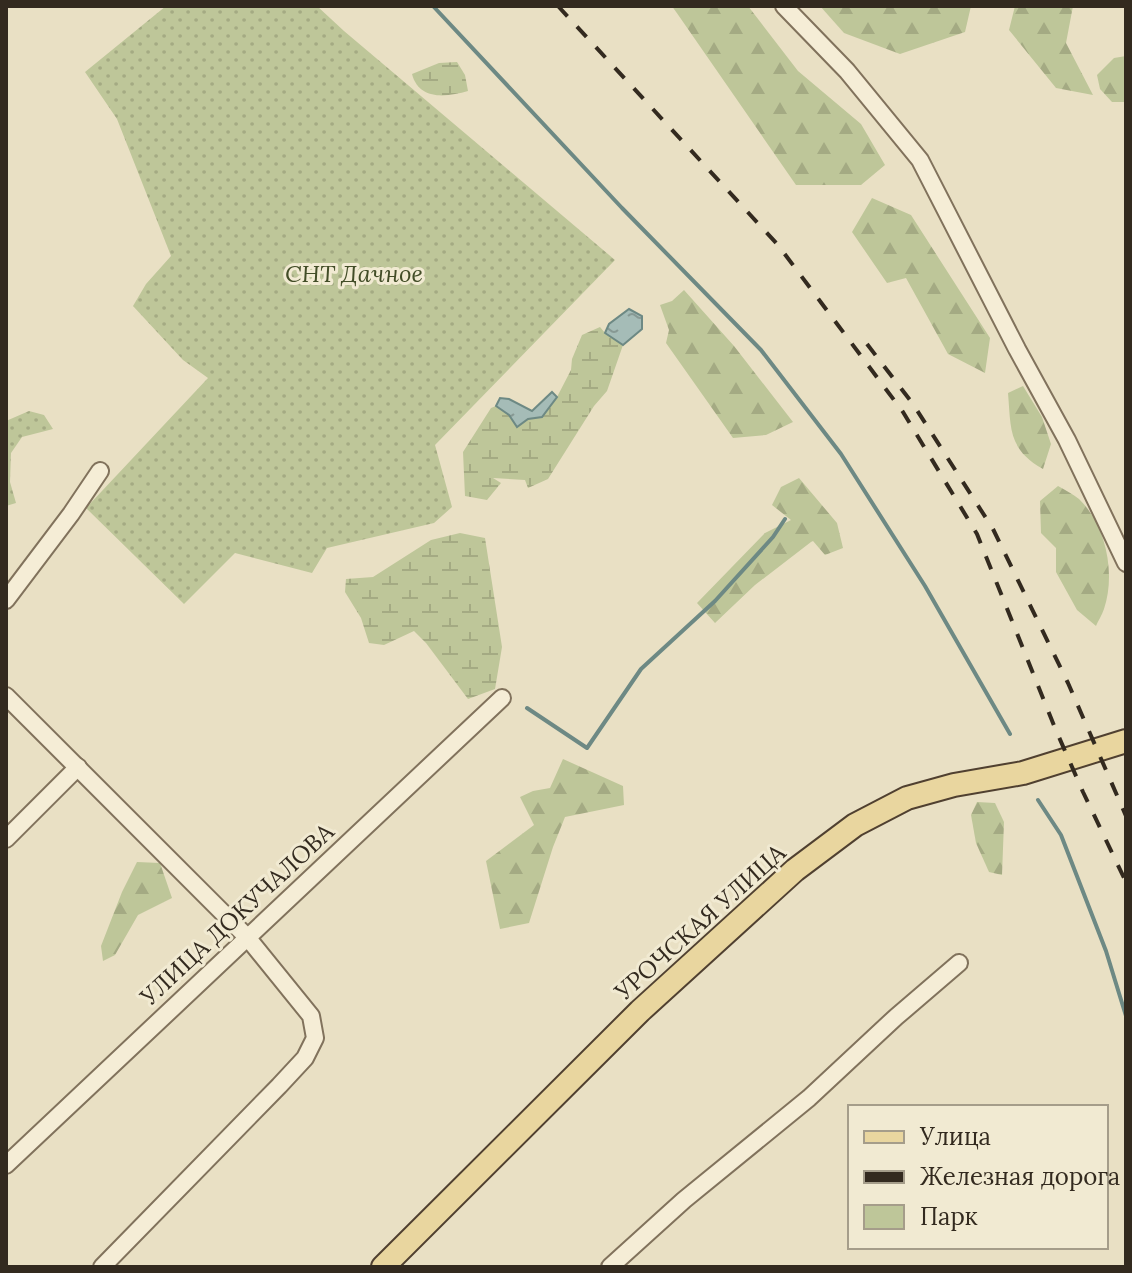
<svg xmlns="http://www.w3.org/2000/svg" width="1132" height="1273" font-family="Lora,serif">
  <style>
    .green { fill: url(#green-dots) }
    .forest { fill: url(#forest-firs) }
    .wetland { fill: url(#wetland-marsh) }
    .water { fill: url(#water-ripples); stroke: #6d8984; stroke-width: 2 }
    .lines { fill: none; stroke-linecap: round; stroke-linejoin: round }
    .stream { stroke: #6d8984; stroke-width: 4 }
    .minor-casing { stroke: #81725c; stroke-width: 20 }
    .major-casing { stroke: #504030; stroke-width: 26 }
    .minor { stroke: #f5edd6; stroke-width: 16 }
    .major { stroke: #e9d69f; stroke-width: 22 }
    .rail { stroke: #332a1f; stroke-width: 4; stroke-dasharray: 14 14; stroke-linecap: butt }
    .labels { text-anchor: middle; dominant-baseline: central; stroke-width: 6; stroke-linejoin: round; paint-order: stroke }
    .park-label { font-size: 24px; font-style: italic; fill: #424d27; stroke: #f1ead2 }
    .street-label { font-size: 24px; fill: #332a1f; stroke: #f1ead2 }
  </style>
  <defs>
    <pattern id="green-dots" width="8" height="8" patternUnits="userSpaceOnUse" patternTransform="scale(2)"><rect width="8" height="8" fill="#bec699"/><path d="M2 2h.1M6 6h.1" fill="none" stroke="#a4aa83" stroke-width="1.8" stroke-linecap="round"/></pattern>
    <pattern id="forest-firs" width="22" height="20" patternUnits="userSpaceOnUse" patternTransform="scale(2)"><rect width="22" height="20" fill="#bec699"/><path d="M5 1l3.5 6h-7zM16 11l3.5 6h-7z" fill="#a4aa83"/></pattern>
    <pattern id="wetland-marsh" width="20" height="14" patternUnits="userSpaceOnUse" patternTransform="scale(2)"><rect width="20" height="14" fill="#bec699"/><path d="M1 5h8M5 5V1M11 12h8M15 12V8" fill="none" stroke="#a4aa83"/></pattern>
    <pattern id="water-ripples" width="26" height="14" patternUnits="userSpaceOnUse" patternTransform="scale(2)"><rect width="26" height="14" fill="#a5bcb7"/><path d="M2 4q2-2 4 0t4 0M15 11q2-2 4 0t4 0" fill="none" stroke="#879994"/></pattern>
  </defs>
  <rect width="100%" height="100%" fill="#e9e0c4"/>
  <g class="green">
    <polygon points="166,6 317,6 344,31 615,260 435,445 452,507 434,523 327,548 312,573 235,553 184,604 86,508 208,378 183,360 133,306 146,284 171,256 117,119 85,72"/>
    <polygon points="29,411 44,415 53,429 22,437 11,453 10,482 16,503 6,506 6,421"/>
  </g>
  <g class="forest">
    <polygon points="672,6 748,6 798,71 861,124 885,165 861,185 796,185"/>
    <polygon points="820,6 971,6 965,32 900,54 844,33"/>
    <polygon points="1015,6 1073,6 1066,43 1093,95 1056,88 1009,30"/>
    <polygon points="1126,56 1126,102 1112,102 1100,89 1097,75 1114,58"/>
    <polygon points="872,198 911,215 990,338 985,373 948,354 906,278 887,283 852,232"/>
    <polygon points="684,290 734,346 793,422 766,435 733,438 666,343 669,330 660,305 672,301"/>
    <path d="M 1023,386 L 1042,417 L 1051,444 L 1043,469 C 1008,449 1011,429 1008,393 Z"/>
    <polygon points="799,478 837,523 843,548 825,555 813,541 811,542 755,585 715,623 697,603 765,533 791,520 772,505 781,487"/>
    <path d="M 1058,486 C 1065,490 1073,494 1079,499 C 1106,525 1116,573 1104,609 C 1102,615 1098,621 1096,626 L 1077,610 L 1056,572 L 1056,548 L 1041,533 L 1040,501 Z"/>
    <polygon points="563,759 623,786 624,805 565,817 553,847 529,923 500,929 486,861 534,825 520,797 533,791 550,788"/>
    <polygon points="977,802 995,803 1004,822 1002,875 989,872 976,843 971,815"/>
    <polygon points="137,862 160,863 172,898 138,915 115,955 103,961 101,946 122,892"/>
  </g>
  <g class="wetland">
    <path d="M 457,62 L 465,75 L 468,91 C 447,97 419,101 412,74 L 439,63 Z"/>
    <path d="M 600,327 L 605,333 L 623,345 L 607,391 L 594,406 L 548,479 L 528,488 L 525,480 L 493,478 L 501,483 L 487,500 L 465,496 L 463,452 L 491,408 L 496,406 C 511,417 523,420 542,417 L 557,397 L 571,370 L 572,359 L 582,335 Z"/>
    <polygon points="460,533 485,538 502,647 495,689 468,699 426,643 414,631 384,645 369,643 361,618 345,592 346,579 373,577 431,540"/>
  </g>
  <g class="water">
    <polygon points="629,309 642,316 642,329 623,345 605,333 609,324"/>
    <polygon points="552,392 557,397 542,417 528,419 517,427 509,415 496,406 500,398 509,399 532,411"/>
  </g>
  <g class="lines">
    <g class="stream">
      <polyline points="433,6 622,208 761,350 841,454 925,586 1010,734"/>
      <polyline points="527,708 587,748 641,669 715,601 773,537 785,519"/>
      <polyline points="1038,800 1061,835 1106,951 1126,1016"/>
    </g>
    <defs>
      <g id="minor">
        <polyline points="784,6 847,71 920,160 1017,349 1067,440 1126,563"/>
        <polyline points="6,600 71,514 100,471"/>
        <polyline points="6,696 247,937 311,1016 315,1038 305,1058 279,1086 102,1267"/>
        <polyline points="6,839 78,767"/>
        <polyline points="6,1165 502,698"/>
        <polyline points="610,1267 684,1200 809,1098 896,1017 959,963"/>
      </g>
      <polyline id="major" points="383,1267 640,1011 795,870 855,825 907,798 954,785 1023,773 1126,741"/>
    </defs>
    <use href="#minor" class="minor-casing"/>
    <use href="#major" class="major-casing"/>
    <use href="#minor" class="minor"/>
    <use href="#major" class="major"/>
    <g class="rail">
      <polyline points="558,6 778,245 903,412 977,534 1055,728 1083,792 1126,882"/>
      <polyline points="867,344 913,404 993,529 1068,683 1126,816"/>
    </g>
  </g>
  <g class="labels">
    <g class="park-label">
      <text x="354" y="273">СНТ Дачное</text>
    </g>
    <g class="street-label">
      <text transform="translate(237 914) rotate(-43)">УЛИЦА ДОКУЧАЛОВА</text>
      <text transform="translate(700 922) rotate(-42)">УРОЧСКАЯ УЛИЦА</text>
    </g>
  </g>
  <rect width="1132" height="1273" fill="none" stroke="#332a1f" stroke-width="16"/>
  <rect x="848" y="1105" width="260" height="144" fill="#f1ead2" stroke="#a59d8a" stroke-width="2"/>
  <rect x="864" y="1131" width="40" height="12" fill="#e9d69f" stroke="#a59d8a" stroke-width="2"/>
  <text x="920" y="1145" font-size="24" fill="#332a1f">Улица</text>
  <rect x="864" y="1171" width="40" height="12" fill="#332a1f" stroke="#a59d8a" stroke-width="2"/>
  <text x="920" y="1185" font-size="24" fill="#332a1f">Железная дорога</text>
  <rect x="864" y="1205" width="40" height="24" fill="#bec699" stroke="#a59d8a" stroke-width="2"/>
  <text x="920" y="1225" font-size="24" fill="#332a1f">Парк</text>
</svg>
